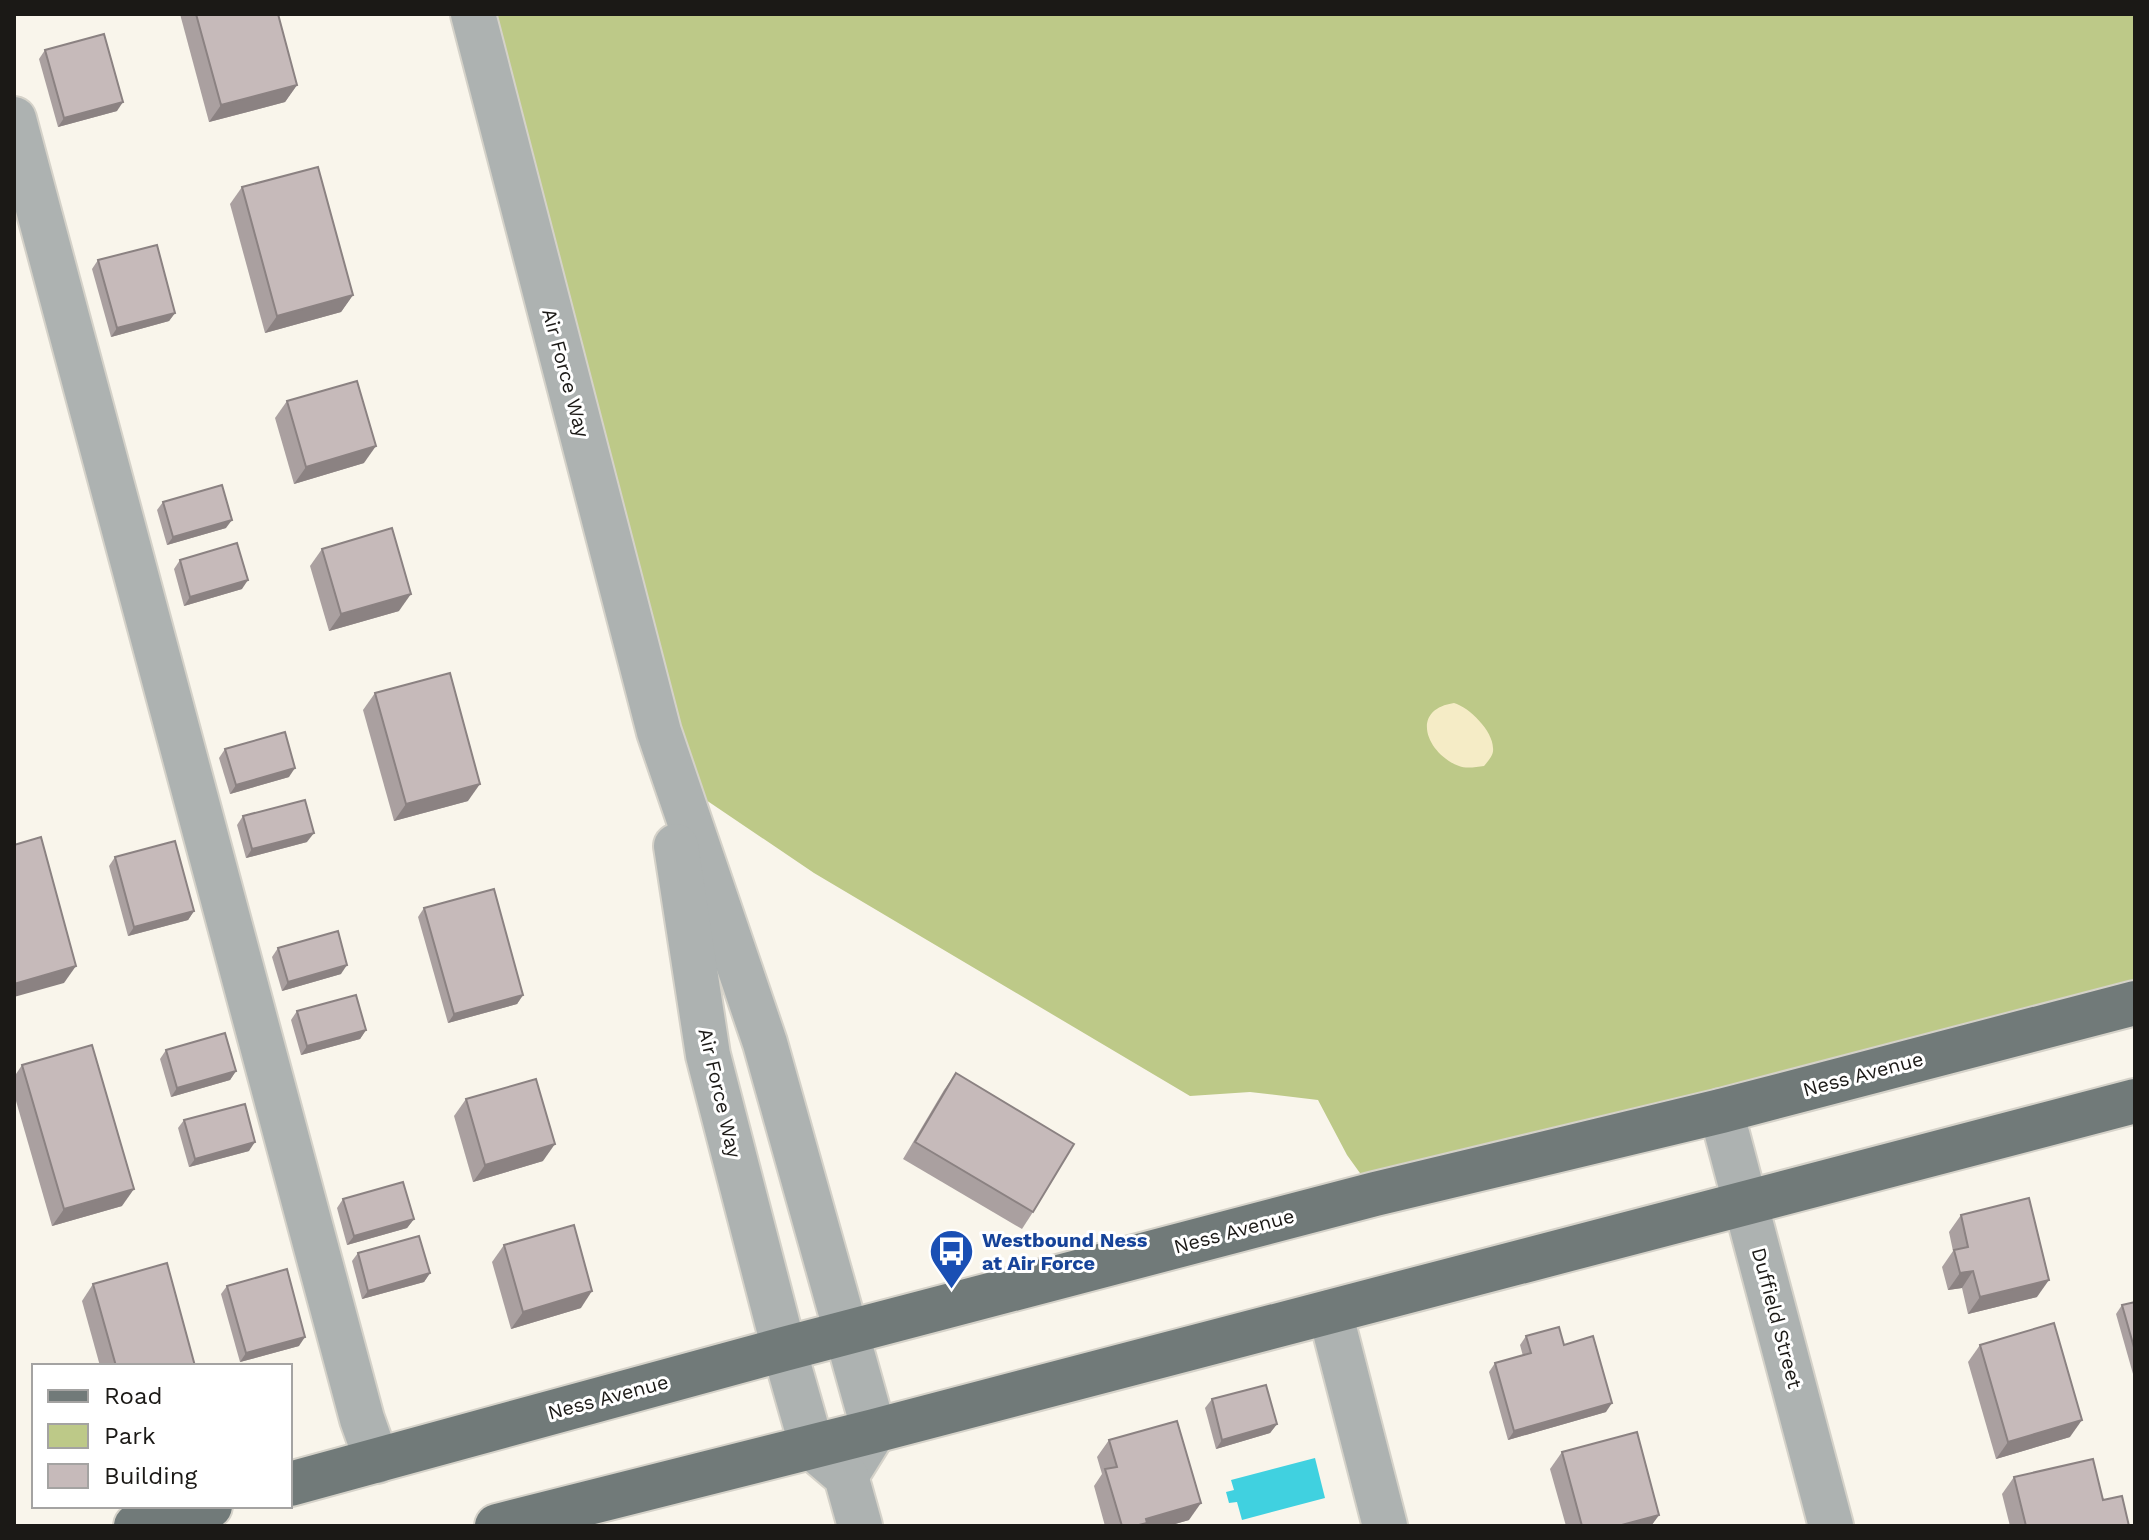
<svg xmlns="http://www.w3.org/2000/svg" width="2149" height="1540" font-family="'Work Sans',sans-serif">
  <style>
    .green { fill: #bdc988 }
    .sand { fill: #f5ecc6 }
    .water { fill: #40d1e0 }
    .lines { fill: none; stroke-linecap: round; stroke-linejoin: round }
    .minor-casing { stroke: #d5d2c9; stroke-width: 48 }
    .major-casing { stroke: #d5d2c9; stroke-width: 48 }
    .minor { stroke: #adb2b1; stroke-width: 44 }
    .major { stroke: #717a79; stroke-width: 44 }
    .wall { fill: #aaa0a0 }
    .shaded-wall { fill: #8b8282 }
    .building { fill: #c6baba; stroke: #8b8282; stroke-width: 2 }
    .labels { text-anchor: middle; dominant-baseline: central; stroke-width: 6; stroke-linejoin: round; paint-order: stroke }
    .street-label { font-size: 20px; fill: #1b1916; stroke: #fff }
    .transit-label { font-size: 20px; font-weight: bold; fill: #164399; stroke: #fff; text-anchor: start }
  </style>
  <rect width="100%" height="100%" fill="#f9f5eb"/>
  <polygon class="green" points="473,14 2135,14 2135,1003 1375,1194 1347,1155 1318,1100 1250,1092 1190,1096 814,873 675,779"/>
  <path class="sand" d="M 1454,703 C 1469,707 1493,731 1493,748 C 1494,755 1489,760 1484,766 C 1476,767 1466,769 1459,766 C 1428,755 1408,710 1454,703 Z"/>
  <polygon class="water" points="1315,1458 1325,1498 1242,1520 1237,1502 1229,1503 1226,1492 1234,1490 1231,1480"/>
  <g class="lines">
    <defs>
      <g id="minor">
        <polyline points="473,14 659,732 765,1043 874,1431 846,1476"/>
        <polyline points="14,119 362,1419 377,1461"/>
        <polyline points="676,846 708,1055 784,1349 812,1447 846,1476 860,1526"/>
        <polyline points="1721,1111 1831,1526"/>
        <polyline points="1330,1312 1385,1526"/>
      </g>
      <g id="major">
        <polyline points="290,1484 784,1349 1375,1194 1721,1111 2135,1003"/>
        <polyline points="136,1526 210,1506"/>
        <polyline points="497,1526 874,1431 2135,1101"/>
      </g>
    </defs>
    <use href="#minor" class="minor-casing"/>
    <use href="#major" class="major-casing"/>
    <use href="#minor" class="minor"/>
    <use href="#major" class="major"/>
  </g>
  <g class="wall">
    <polygon points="180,14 278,14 297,85 285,102 209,122"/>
    <polygon points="45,50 117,111 58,127 39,59"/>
    <polygon points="242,187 353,295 341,312 265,333 230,204"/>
    <polygon points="98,260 175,313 169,321 111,337 92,269"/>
    <polygon points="287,401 364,463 294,484 275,418"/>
    <polygon points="163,502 226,528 167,545 157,510"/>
    <polygon points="322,549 399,611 329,631 310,566"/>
    <polygon points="180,560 242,589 184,606 174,569"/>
    <polygon points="375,693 468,801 394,821 363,710"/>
    <polygon points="225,749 289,777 230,794 219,758"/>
    <polygon points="243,816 307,842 246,858 237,825"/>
    <polygon points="115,857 194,911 188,920 128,936 109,866"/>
    <polygon points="424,908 523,995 517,1004 448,1023 418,917"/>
    <polygon points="278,948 341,974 282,991 272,957"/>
    <polygon points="297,1011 366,1030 360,1039 301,1055 291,1020"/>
    <polygon points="166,1050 236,1071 230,1080 171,1097 160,1059"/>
    <polygon points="22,1065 122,1206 52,1226 14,1094 14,1077"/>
    <polygon points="956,1073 1033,1212 1022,1229 903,1159 944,1090"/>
    <polygon points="466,1099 543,1161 473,1182 454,1116"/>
    <polygon points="184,1120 249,1151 189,1167 178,1128"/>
    <polygon points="343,1199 414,1219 407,1228 347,1245 337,1208"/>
    <polygon points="1961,1215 2037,1297 1968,1314 1962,1288 1948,1290 1942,1267 1953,1251 1949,1232"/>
    <polygon points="504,1245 581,1308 511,1329 492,1262"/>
    <polygon points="358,1253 430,1273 424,1282 362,1299 352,1261"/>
    <polygon points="93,1284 195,1366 100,1366 82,1301"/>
    <polygon points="227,1286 299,1346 240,1362 221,1294"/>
    <polygon points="2135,1302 2135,1381 2116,1314 2122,1305"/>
    <polygon points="1526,1336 1564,1345 1606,1412 1508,1440 1489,1372 1495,1363 1523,1356 1520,1345"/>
    <polygon points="1980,1345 2070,1437 1996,1459 1968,1362"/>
    <polygon points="1212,1399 1277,1424 1270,1433 1216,1449 1205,1408"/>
    <polygon points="1109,1440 1189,1520 1168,1526 1105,1526 1094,1486 1102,1474 1097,1457"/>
    <polygon points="1562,1452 1659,1515 1651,1526 1566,1526 1550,1469"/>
    <polygon points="2014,1477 2103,1500 2129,1526 2010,1526 2002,1494"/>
  </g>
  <g class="shaded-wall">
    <polygon points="297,85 285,102 209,122 221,105"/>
    <polygon points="123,102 117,111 58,127 64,118"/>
    <polygon points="353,295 341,312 265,333 277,316"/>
    <polygon points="175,313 169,321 111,337 117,328"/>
    <polygon points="376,446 364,463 294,484 306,467"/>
    <polygon points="232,520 226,528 167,545 173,537"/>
    <polygon points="248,580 242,589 184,606 190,597"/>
    <polygon points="411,594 399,611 329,631 341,614"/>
    <polygon points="295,768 289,777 230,794 236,785"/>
    <polygon points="480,784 468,801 394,821 406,804"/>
    <polygon points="314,833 307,842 246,858 252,849"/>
    <polygon points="194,911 188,920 128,936 134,927"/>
    <polygon points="347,965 341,974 282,991 288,982"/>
    <polygon points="76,966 64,983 14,997 14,984"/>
    <polygon points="523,995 517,1004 448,1023 454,1014"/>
    <polygon points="366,1030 360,1039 301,1055 307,1046"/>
    <polygon points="236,1071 230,1080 171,1097 177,1088"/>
    <polygon points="255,1142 249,1151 189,1167 195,1159"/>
    <polygon points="555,1144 543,1161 473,1182 485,1165"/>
    <polygon points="134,1189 122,1206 52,1226 64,1209"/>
    <polygon points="414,1219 407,1228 347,1245 354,1236"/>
    <polygon points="1973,1271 1962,1288 1948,1290 1960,1273"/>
    <polygon points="430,1273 424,1282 362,1299 368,1291"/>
    <polygon points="2049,1280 2037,1297 1968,1314 1980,1297"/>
    <polygon points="592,1291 581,1308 511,1329 523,1312"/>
    <polygon points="305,1337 299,1346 240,1362 246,1353"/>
    <polygon points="1612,1403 1606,1412 1508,1440 1514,1431"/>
    <polygon points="2082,1420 2070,1437 1996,1459 2008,1442"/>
    <polygon points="1277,1424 1270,1433 1216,1449 1222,1440"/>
    <polygon points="1201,1503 1189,1520 1168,1526 1135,1526 1146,1519"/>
    <polygon points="1659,1515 1651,1526 1618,1526"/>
  </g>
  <g class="building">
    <polygon points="196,14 278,14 297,85 221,105"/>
    <polygon points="104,34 123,102 64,118 45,50"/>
    <polygon points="318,167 353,295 277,316 242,187"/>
    <polygon points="157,245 175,313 117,328 98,260"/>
    <polygon points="357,381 376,446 306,467 287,401"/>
    <polygon points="222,485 232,520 173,537 163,502"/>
    <polygon points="392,528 411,594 341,614 322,549"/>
    <polygon points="237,543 248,580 190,597 180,560"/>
    <polygon points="450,673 480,784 406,804 375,693"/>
    <polygon points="285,732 295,768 236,785 225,749"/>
    <polygon points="305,800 314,833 252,849 243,816"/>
    <polygon points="41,837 76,966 14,984 14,845"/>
    <polygon points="175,841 194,911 134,927 115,857"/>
    <polygon points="494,889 523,995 454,1014 424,908"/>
    <polygon points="338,931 347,965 288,982 278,948"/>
    <polygon points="356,995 366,1030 307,1046 297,1011"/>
    <polygon points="225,1033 236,1071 177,1088 166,1050"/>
    <polygon points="92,1045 134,1189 64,1209 22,1065"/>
    <polygon points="956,1073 1074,1144 1033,1212 915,1142"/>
    <polygon points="536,1079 555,1144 485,1165 466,1099"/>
    <polygon points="245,1104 255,1142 195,1159 184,1120"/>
    <polygon points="403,1182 414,1219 354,1236 343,1199"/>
    <polygon points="2029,1198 2049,1280 1980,1297 1973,1271 1960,1273 1954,1250 1968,1247 1961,1215"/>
    <polygon points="574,1225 592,1291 523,1312 504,1245"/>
    <polygon points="419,1236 430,1273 368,1291 358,1253"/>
    <polygon points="167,1263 195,1366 116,1366 93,1284"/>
    <polygon points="287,1269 305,1337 246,1353 227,1286"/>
    <polygon points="2135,1302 2135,1351 2122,1305"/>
    <polygon points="2054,1323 2082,1420 2008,1442 1980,1345"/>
    <polygon points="1559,1327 1564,1345 1593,1336 1612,1403 1514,1431 1495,1363 1531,1353 1526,1336"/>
    <polygon points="1266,1385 1277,1424 1222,1440 1212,1399"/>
    <polygon points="1177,1421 1201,1503 1146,1519 1147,1523 1135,1526 1122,1526 1105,1469 1117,1467 1109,1440"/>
    <polygon points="1637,1432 1659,1515 1618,1526 1582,1526 1562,1452"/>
    <polygon points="2093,1459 2103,1500 2122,1496 2129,1526 2026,1526 2014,1477"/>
  </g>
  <defs>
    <symbol id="bus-pin" viewBox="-11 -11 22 30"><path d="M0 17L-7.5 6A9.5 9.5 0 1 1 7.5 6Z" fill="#1a4fb4" stroke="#fff"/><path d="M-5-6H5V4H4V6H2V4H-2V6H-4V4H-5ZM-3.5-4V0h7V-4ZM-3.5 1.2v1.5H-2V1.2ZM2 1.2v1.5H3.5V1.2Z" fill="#fff"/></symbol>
  </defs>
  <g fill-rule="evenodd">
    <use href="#bus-pin" x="926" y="1226" width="51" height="69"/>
  </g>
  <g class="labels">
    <g class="street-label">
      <text transform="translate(566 373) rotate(75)">Air Force Way</text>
      <text transform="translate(1863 1074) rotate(-15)">Ness Avenue</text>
      <text transform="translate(720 1093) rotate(77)">Air Force Way</text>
      <text transform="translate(1234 1231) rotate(-15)">Ness Avenue</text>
      <text transform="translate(1777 1318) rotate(75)">Duffield Street</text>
      <text transform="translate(608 1397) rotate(-15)">Ness Avenue</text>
    </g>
    <g class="transit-label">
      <text x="982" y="1240">Westbound Ness<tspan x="982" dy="23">at Air Force</tspan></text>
    </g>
  </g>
  <rect width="2149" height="1540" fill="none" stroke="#1b1916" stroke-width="32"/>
  <rect x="32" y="1364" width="260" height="144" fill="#ffffff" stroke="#a4a3a2" stroke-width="2"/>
  <rect x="48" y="1390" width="40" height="12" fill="#717a79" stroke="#a4a3a2" stroke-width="2"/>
  <text x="104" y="1404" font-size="24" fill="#1b1916">Road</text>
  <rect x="48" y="1424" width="40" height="24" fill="#bdc988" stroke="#a4a3a2" stroke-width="2"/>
  <text x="104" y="1444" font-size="24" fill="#1b1916">Park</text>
  <rect x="48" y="1464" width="40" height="24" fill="#c6baba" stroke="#a4a3a2" stroke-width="2"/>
  <text x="104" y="1484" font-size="24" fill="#1b1916">Building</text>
</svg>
